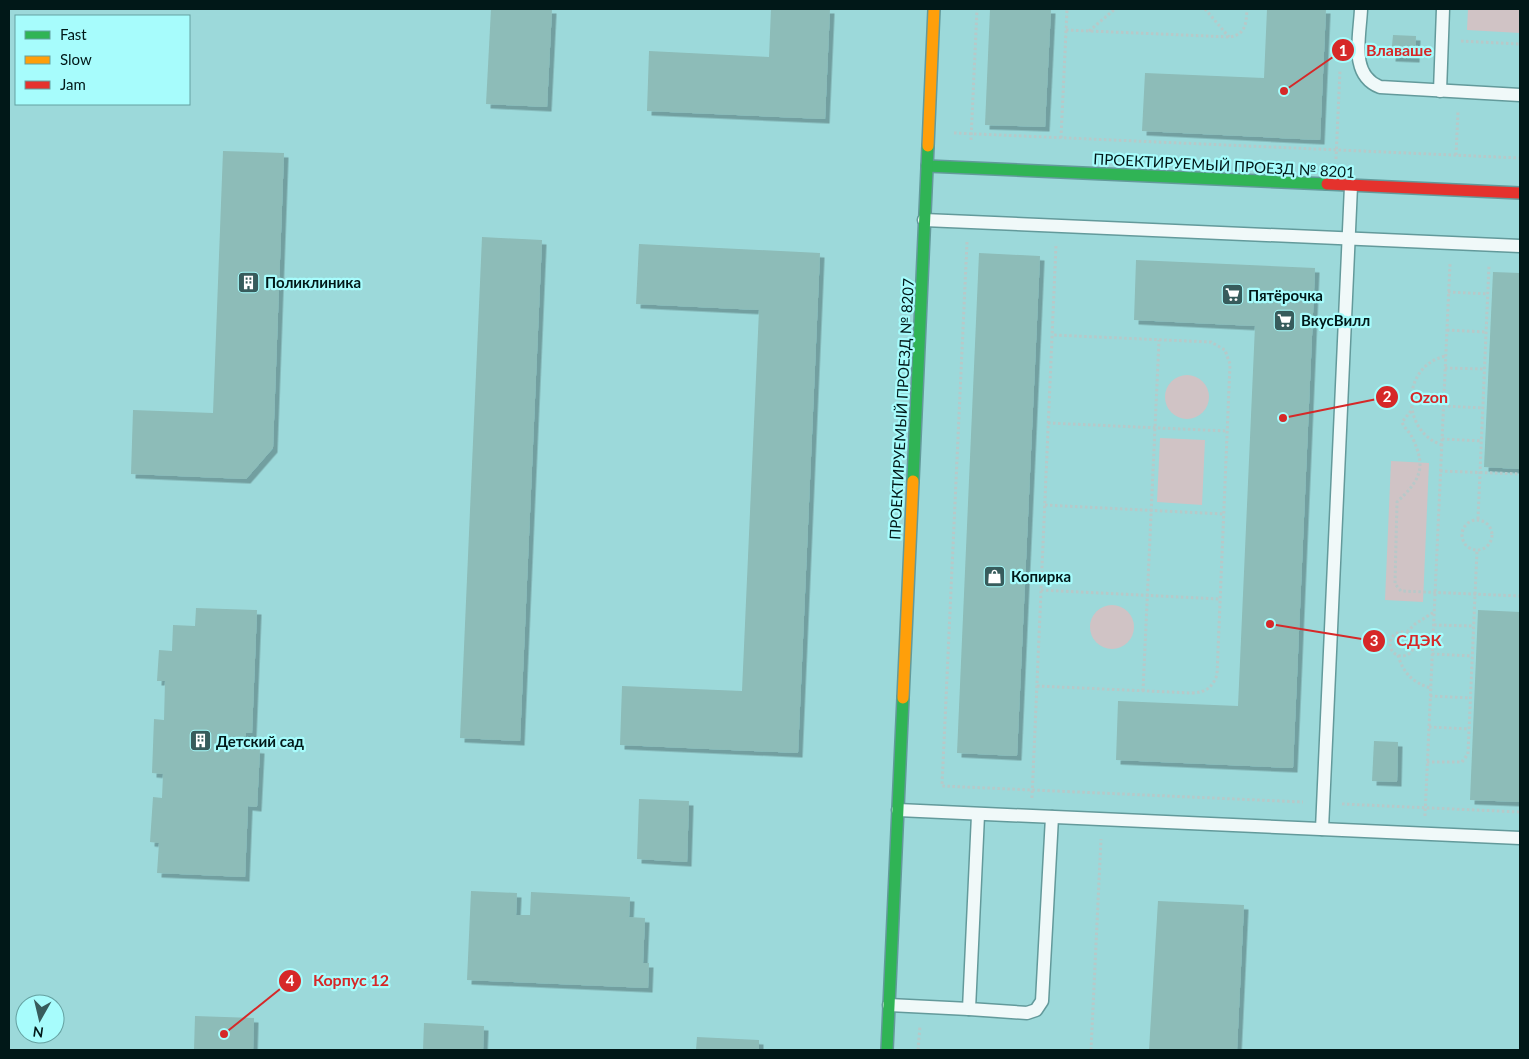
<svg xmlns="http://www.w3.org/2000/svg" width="1529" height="1059" font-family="Lato,sans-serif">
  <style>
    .green { fill: #d0c3c5 }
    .building { fill: #8dbcb8; filter: url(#shadow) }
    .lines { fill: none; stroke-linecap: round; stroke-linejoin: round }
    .lane-casing { stroke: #639a9b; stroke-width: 15 }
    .fast-casing { stroke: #639a9b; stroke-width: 14 }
    .slow-casing { stroke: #639a9b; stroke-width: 14 }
    .jam-casing { stroke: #639a9b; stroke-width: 14 }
    .path { stroke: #b7c9c9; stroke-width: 3; stroke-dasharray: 2.5 2.5; stroke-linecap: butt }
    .lane { stroke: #f0f9f9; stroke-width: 12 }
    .fast { stroke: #30b455; stroke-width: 11 }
    .slow { stroke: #ff9f0a; stroke-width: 11 }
    .jam { stroke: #e5322d; stroke-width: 11 }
    .labels { text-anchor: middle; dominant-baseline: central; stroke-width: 4.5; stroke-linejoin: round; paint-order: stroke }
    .street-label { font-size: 15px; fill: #011818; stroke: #a7fcfc }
    .poi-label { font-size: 15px; font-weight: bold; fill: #011818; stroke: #a7fcfc; text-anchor: start }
    .leader { fill: none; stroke: #d62828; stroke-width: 2 }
    .callout-dot { fill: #d62828; stroke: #a7fcfc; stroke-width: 2 }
    .mark-label { font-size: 15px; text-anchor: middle; font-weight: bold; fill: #fff }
    .callout-label { font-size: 16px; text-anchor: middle; font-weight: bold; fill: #d62828; stroke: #a7fcfc; stroke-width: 4.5; stroke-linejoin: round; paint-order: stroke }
  </style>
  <defs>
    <filter id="shadow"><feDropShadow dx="4.5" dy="4.5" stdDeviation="0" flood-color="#0004"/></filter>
  </defs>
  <rect width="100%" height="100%" fill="#9cd9da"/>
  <g class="green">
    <polygon points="1468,9 1520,9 1520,33 1467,30"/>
    <circle cx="1187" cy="397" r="22"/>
    <polygon points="1160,438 1205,440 1202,505 1157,502"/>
    <polygon points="1391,461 1429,463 1423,602 1385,600"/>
    <circle cx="1112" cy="627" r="22"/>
  </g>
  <g class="building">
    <polygon points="491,9 552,9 547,107 486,104"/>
    <polygon points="771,9 830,9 825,119 647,111 649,51 769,57"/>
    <polygon points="990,9 1051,9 1045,127 985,125"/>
    <polygon points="1267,9 1326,9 1320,140 1142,131 1145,73 1264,78"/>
    <polygon points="1393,35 1416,36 1415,58 1391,57"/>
    <polygon points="223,151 284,153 273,448 246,479 131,474 133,410 213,413"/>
    <polygon points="482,237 542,240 520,741 460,738"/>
    <polygon points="639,244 820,253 798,753 620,745 622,686 742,691 759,310 636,304"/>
    <polygon points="979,253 1040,256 1017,756 957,753"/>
    <polygon points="1136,260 1315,268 1293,768 1116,760 1118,701 1238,706 1255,326 1134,320"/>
    <polygon points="1493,272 1520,273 1520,469 1484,467"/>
    <polygon points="196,608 257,610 252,733 246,733 246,748 260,749 257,807 248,806 245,877 157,873 159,843 150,842 153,797 162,798 163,774 152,773 154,719 164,720 165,681 157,681 159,650 172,651 173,625 195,626"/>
    <polygon points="1478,610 1520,612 1520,802 1470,800"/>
    <polygon points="1374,741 1398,742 1397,782 1372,781"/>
    <polygon points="639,799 689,801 687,862 637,859"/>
    <polygon points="471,891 517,893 516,915 530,915 531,892 630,897 629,917 645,918 643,963 649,963 648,988 467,980"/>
    <polygon points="1158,901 1244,905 1237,1050 1149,1050"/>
    <polygon points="195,1016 254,1018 253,1050 194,1050"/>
    <polygon points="424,1023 484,1026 483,1050 423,1050"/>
    <polygon points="697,1037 759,1040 759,1050 696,1050"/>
  </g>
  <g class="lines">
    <defs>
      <g id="lane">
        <path d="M 1361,9 C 1360,36 1349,75 1380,87 L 1520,95"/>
        <polyline points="1440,91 1443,9"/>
        <polyline points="924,220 1520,246"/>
        <polyline points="898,810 1520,838"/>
        <polyline points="978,815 969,1009 1027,1013 1036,1010 1042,1001 1052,817"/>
        <polyline points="1322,829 1351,186"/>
        <polyline points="889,1005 969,1009"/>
      </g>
      <g id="fast">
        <polyline points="927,166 1327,184"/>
        <polyline points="913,481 928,146"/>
        <polyline points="887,1050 903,698"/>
      </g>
      <g id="slow">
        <polyline points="928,146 934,9"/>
        <polyline points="903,698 913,481"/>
      </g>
      <polyline id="jam" points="1327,184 1520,193"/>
    </defs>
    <use href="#lane" class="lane-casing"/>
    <use href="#fast" class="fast-casing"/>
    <use href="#slow" class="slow-casing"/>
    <use href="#jam" class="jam-casing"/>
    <g class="path">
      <polyline points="1205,9 1229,37"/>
      <path d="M 1066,30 L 1230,37 C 1246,34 1246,24 1247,9"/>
      <polyline points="1089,31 1115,9"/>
      <polyline points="1461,41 1520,44"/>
      <polyline points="954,133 1520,158"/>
      <polyline points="1061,138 1067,9"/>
      <polyline points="971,140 977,9"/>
      <polyline points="1456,155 1458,111"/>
      <polyline points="1336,159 1340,70"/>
      <polyline points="967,242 942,786 1303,802"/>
      <polyline points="1448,292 1488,294"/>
      <polyline points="1447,330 1486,332"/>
      <polyline points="1445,368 1485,369"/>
      <polyline points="1443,406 1483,408"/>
      <path d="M 1411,411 L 1402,422 C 1404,428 1410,432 1413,439 C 1427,469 1419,481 1397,502 L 1395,584 L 1401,591 L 1520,596"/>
      <polyline points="1048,423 1227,431"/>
      <polyline points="1442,439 1482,441"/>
      <path d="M 1442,445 C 1400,431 1401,365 1446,356"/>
      <polyline points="1440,471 1520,474"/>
      <polyline points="1045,505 1224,514"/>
      <polyline points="1478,519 1489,265"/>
      <circle cx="1477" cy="535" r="15"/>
      <polyline points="1041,590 1220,599"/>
      <polyline points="1434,625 1473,626"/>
      <circle cx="1402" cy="644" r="12"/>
      <polyline points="1407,632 1415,624 1434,612"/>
      <polyline points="1432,654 1472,656"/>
      <path d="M 1398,655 C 1403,673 1413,683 1431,688"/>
      <path d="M 1037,686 L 1192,693 C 1206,692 1212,688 1217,675 L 1230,364 L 1225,350 L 1211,342 L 1052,335"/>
      <polyline points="1143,691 1159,340"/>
      <polyline points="1430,696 1470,698"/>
      <polyline points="1429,727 1469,729"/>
      <polyline points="1427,762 1462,762 1468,754 1477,550"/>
      <polyline points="1032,798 1056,245"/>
      <polyline points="1342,804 1520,812"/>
      <polyline points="1425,816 1450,263"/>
      <polyline points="918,1050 920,1026"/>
      <polyline points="1091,1050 1101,839"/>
    </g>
    <use href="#lane" class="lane"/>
    <use href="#fast" class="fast"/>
    <use href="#slow" class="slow"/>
    <use href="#jam" class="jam"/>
  </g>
  <defs>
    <symbol id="building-square" viewBox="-11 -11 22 22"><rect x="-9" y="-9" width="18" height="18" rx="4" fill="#375c5c" stroke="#a7fcfc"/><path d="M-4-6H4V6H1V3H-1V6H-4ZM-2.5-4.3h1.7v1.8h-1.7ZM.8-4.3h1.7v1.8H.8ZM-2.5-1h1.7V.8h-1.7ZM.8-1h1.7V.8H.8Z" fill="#fff"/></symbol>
    <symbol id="supermarket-square" viewBox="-11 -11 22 22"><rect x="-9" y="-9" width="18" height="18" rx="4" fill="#375c5c" stroke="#a7fcfc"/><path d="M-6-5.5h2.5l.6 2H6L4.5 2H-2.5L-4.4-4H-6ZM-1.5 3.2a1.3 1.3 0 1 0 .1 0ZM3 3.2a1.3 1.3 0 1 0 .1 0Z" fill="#fff"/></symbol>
    <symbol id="shop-square" viewBox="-11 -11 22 22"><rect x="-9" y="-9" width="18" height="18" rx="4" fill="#375c5c" stroke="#a7fcfc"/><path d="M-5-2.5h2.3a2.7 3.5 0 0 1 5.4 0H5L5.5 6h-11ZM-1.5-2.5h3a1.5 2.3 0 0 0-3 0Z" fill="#fff"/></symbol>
  </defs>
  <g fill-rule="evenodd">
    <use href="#building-square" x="236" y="270" width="25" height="25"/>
    <use href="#supermarket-square" x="1220" y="282" width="25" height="25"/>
    <use href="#supermarket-square" x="1272" y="308" width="25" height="25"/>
    <use href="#shop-square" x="982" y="564" width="25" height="25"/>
    <use href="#building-square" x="188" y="728" width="25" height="25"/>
  </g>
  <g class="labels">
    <g class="street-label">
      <text transform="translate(1224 165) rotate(3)">ПРОЕКТИРУЕМЫЙ ПРОЕЗД № 8201</text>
      <text transform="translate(901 409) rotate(-87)">ПРОЕКТИРУЕМЫЙ ПРОЕЗД № 8207</text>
    </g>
    <g class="poi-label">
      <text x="265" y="282">Поликлиника</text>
      <text x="1248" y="295">Пятёрочка</text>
      <text x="1301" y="320">ВкусВилл</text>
      <text x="1011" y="576">Копирка</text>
      <text x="216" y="741">Детский сад</text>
    </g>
  </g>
  <path class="leader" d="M1284 91L1343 50M1283 418L1387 397M1270 624L1374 641M224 1034L290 981"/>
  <g class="callout-dot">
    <circle cx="1284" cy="91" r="5"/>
    <circle cx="1283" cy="418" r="5"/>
    <circle cx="1270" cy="624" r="5"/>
    <circle cx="224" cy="1034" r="5"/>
    <circle cx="1343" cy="50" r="12"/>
    <circle cx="1387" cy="397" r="12"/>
    <circle cx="1374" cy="641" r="12"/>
    <circle cx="290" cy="981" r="12"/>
  </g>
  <g class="mark-label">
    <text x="1343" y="56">1</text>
    <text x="1387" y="402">2</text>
    <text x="1374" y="646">3</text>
    <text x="290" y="986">4</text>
  </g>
  <g class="callout-label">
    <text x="1399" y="56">Влаваше</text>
    <text x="1429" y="403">Ozon</text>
    <text x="1419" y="646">СДЭК</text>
    <text x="351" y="986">Корпус 12</text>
  </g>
  <rect width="1529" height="1059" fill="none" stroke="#011818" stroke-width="20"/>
  <rect x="15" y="15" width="175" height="90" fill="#a7fcfc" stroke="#65a1a1"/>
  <rect x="25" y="31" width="25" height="8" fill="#30b455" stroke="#65a1a1"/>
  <text x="60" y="40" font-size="15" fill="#011818">Fast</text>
  <rect x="25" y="56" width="25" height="8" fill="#ff9f0a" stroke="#65a1a1"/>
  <text x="60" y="65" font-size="15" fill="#011818">Slow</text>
  <rect x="25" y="81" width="25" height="8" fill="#e5322d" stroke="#65a1a1"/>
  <text x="60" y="90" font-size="15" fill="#011818">Jam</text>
  <g transform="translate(40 1019) rotate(188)"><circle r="24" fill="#a7fcfc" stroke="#65a1a1"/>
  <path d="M0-4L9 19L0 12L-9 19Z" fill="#375c5c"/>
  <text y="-8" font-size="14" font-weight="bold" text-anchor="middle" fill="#011818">N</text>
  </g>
</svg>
